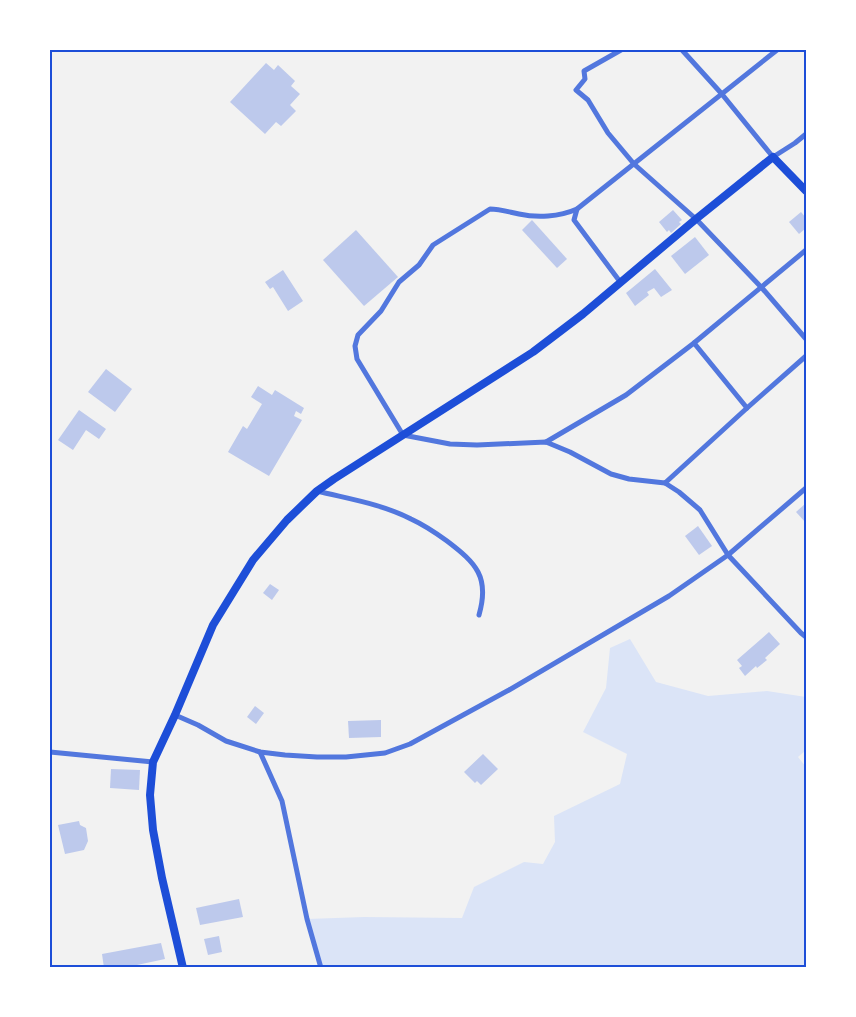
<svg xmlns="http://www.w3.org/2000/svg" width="856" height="1017" font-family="Lato,sans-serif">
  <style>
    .green { fill: #dbe4f7 }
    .building { fill: #bdc9ec }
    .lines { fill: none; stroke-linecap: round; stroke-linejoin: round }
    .minor { stroke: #5277de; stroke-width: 5 }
    .secondary { stroke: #1d4ed8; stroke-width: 8 }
    .neatline { fill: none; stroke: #1d4ed8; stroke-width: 2 }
  </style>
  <rect width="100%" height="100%" fill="#f2f2f2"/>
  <polygon class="green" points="630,639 656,682 708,696 767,691 806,697 806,750 798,757 806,767 806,967 321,967 307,919 364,917 462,918 474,887 524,862 543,864 555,842 554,816 620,784 627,754 583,732 606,688 610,648"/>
  <g class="building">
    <polygon points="266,63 274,70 278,65 295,81 291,86 300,94 290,105 296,111 281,126 276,122 265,134 230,102"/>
    <polygon points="673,210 682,220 679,222 681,224 671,233 669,230 667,232 659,222"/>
    <polygon points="801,212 806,218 806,228 799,234 789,222"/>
    <polygon points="532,220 567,259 557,268 522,230"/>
    <polygon points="356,230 398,277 364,306 323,260"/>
    <polygon points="695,237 709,255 685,274 671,256"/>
    <polygon points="655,269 672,290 661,297 654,288 647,292 649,295 635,306 626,293"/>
    <polygon points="283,270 303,301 288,311 273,287 270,289 265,282"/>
    <polygon points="106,369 132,389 115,412 88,392"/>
    <polygon points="258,386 272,395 275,390 304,408 301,414 296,411 294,416 302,420 269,476 228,452 243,426 247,429 262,404 251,397"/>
    <polygon points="79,410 106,429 99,439 86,430 73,450 58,440"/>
    <polygon points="806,503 806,523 796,512"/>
    <polygon points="698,526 712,546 699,555 685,536"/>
    <polygon points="270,584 279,590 272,600 263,593"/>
    <polygon points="769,632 780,644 765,658 767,660 757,668 756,666 745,676 739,668 742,666 737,660"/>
    <polygon points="255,706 264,713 256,724 247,717"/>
    <polygon points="381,720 381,737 349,738 348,721"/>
    <polygon points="483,754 498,769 481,785 477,781 475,783 464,772"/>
    <polygon points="111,769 140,770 139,790 110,788"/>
    <polygon points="79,821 80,825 86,828 88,841 84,850 65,854 58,825"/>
    <polygon points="239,899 243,917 200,925 196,908"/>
    <polygon points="219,936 222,952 208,955 204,939"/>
    <polygon points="161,943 165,959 123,968 104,968 102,954"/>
  </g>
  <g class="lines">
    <g class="minor">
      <polyline points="621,50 584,71 585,79 576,90 588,100 608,133 634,164 696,219 762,288 806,339"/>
      <polyline points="682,50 721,93 773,157 795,143 806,134"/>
      <path d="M 777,50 L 577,209 C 559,217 537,218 519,214 C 509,212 500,209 490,209 L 433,245 L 419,265 L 399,282 L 381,311 L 358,335 L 355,346 L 357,359 L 403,435 L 450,444 L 477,445 L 546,442 L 570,452 L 611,474 L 629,479 L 665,483 L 747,408 L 806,356"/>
      <polyline points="577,209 574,220 621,283"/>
      <polyline points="694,343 747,408"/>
      <polyline points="546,442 626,395 694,343 806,250"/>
      <polyline points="665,483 679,492 700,510 728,555 801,633 806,637"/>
      <path d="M 317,491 C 349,499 382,504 411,519 C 424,525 436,533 447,541 C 476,563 490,577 479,615"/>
      <polyline points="175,715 198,725 226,741 260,752 285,755 317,757 346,757 385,753 410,744 509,690 669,596 728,555 806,488"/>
      <polyline points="50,752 153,762"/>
      <polyline points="260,752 282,801 307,919 321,968"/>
    </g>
    <polyline class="secondary" points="183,968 162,878 153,830 150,795 153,762 175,715 213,625 253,560 287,520 317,491 334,479 533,352 583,314 696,219 773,157 806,191"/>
  </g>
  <rect width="856" height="1017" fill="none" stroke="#ffffff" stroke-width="102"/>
  <rect x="51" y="51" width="754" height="915" class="neatline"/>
</svg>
